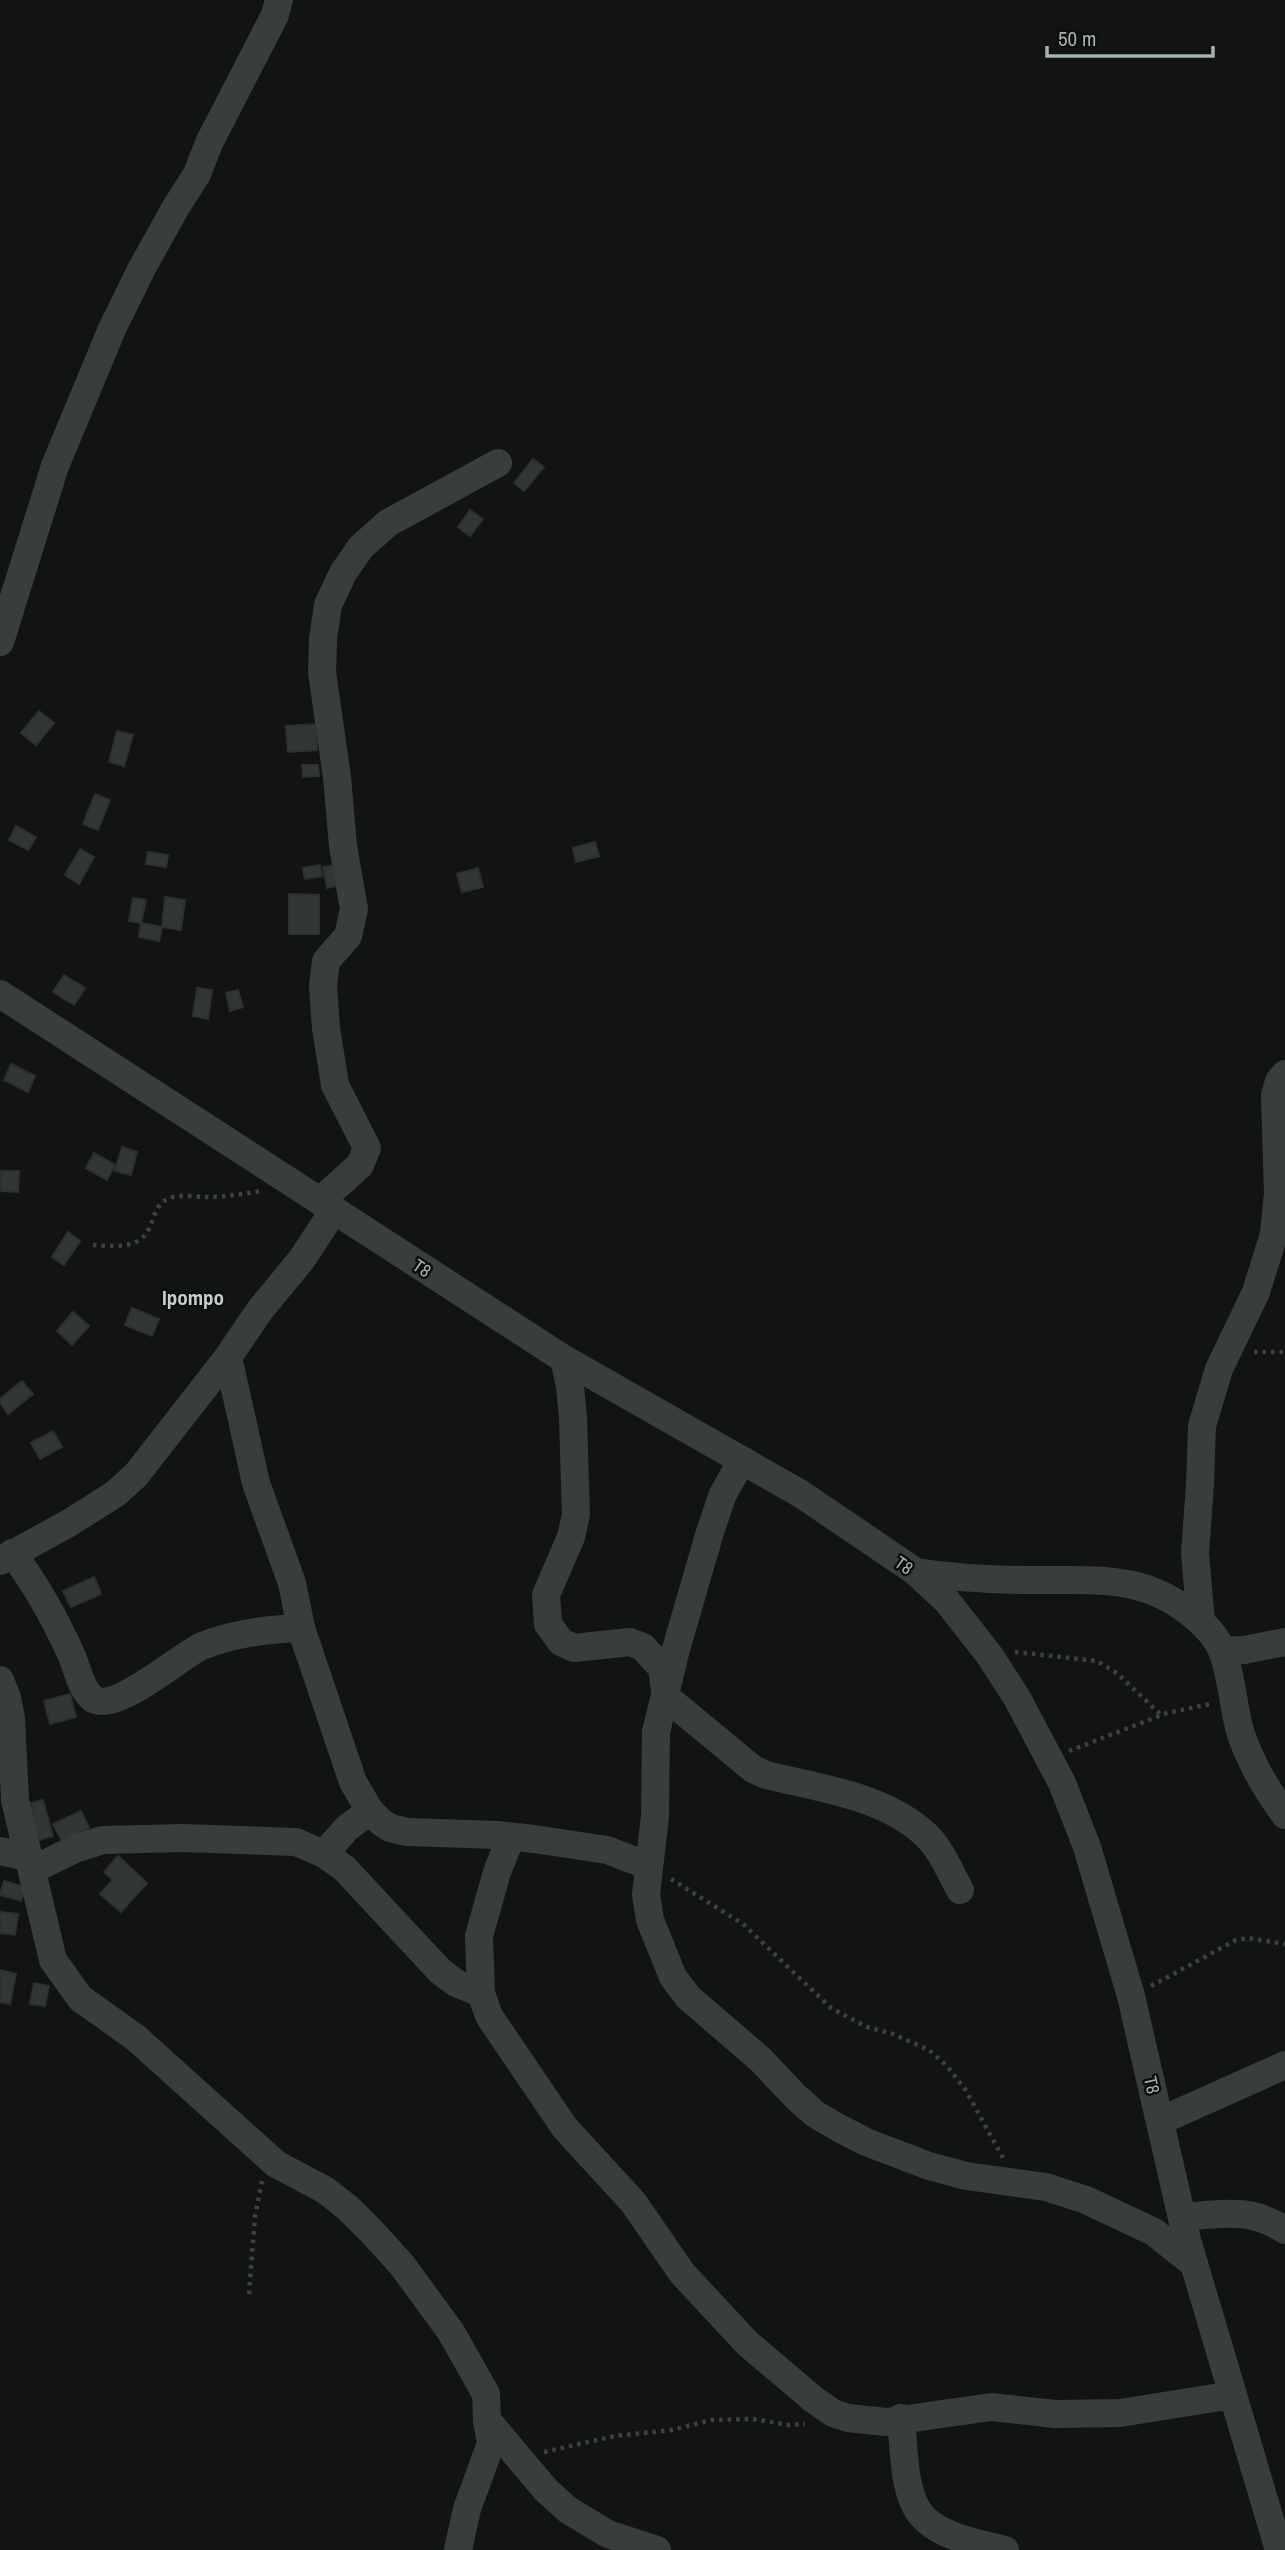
<svg xmlns="http://www.w3.org/2000/svg" width="1285" height="2550" font-family="'Archivo Narrow',sans-serif">
  <style>
    .building { fill: #323634; stroke: #2c302f; stroke-width: 2 }
    .lines { fill: none; stroke-linecap: round; stroke-linejoin: round }
    .path { stroke: #3b423f; stroke-width: 4.5; stroke-dasharray: 3.5 5; stroke-linecap: butt }
    .minor { stroke: #383e3c; stroke-width: 28 }
    .labels { text-anchor: middle; dominant-baseline: central; stroke-width: 5; stroke-linejoin: round; paint-order: stroke }
    .street-label { font-size: 18px; fill: #a4b4ac; stroke: #0d0f0f }
    .quarter-label { font-size: 21px; font-weight: bold; fill: #c5d0cb; stroke: #0d0f0f }
  </style>
  <rect width="100%" height="100%" fill="#121414"/>
  <g class="building">
    <polygon points="533,459 544,467 524,491 514,483"/>
    <polygon points="470,510 483,519 470,536 458,527"/>
    <polygon points="39,711 54,723 36,745 21,733"/>
    <polygon points="316,724 317,750 288,752 286,726"/>
    <polygon points="117,731 133,735 124,766 109,762"/>
    <polygon points="302,765 318,765 319,776 303,777"/>
    <polygon points="95,794 110,800 98,830 83,824"/>
    <polygon points="16,826 36,837 28,850 9,840"/>
    <polygon points="595,842 599,856 576,862 573,848"/>
    <polygon points="80,849 94,857 79,884 65,875"/>
    <polygon points="148,852 168,855 166,867 146,864"/>
    <polygon points="320,865 322,876 305,879 303,868"/>
    <polygon points="336,865 339,885 327,888 323,867"/>
    <polygon points="478,868 483,887 462,892 457,874"/>
    <polygon points="289,894 319,895 319,934 289,934"/>
    <polygon points="165,897 185,900 181,930 162,927"/>
    <polygon points="133,898 146,900 141,923 129,921"/>
    <polygon points="141,923 162,927 159,941 139,937"/>
    <polygon points="64,975 85,988 74,1005 53,992"/>
    <polygon points="197,988 212,990 208,1019 193,1016"/>
    <polygon points="238,990 243,1007 230,1011 226,993"/>
    <polygon points="11,1064 35,1076 28,1092 4,1080"/>
    <polygon points="122,1147 137,1152 131,1175 115,1171"/>
    <polygon points="94,1153 115,1165 107,1180 86,1168"/>
    <polygon points="1,1171 19,1171 18,1192 1,1191"/>
    <polygon points="68,1232 80,1241 64,1265 52,1257"/>
    <polygon points="132,1308 159,1319 152,1336 125,1325"/>
    <polygon points="73,1312 89,1326 72,1345 57,1331"/>
    <polygon points="22,1381 33,1394 8,1414 0,1403 0,1399"/>
    <polygon points="53,1431 62,1447 40,1459 31,1443"/>
    <polygon points="94,1577 101,1594 71,1607 63,1591"/>
    <polygon points="70,1694 76,1717 50,1724 44,1701"/>
    <polygon points="43,1800 53,1836 32,1842 26,1817 34,1815 31,1803"/>
    <polygon points="81,1811 89,1828 62,1841 53,1824"/>
    <polygon points="118,1856 147,1883 121,1912 100,1894 113,1880 104,1872"/>
    <polygon points="4,1881 25,1887 21,1901 0,1895"/>
    <polygon points="0,1912 18,1914 15,1935 0,1933"/>
    <polygon points="0,1970 16,1974 10,2004 0,2002"/>
    <polygon points="34,1983 49,1986 45,2006 30,2004"/>
  </g>
  <g class="lines">
    <g class="path">
      <path d="M 93,1245 C 105,1246 118,1247 130,1244 C 159,1236 147,1206 170,1198 C 181,1194 196,1197 208,1197 C 225,1197 243,1194 261,1191"/>
      <polyline points="1254,1352 1285,1352"/>
      <polyline points="1015,1652 1097,1661 1118,1674 1161,1715"/>
      <polyline points="1069,1751 1167,1713 1210,1704"/>
      <polyline points="671,1879 743,1924 831,2008 867,2027 893,2034 929,2050 946,2065 965,2089 1003,2158"/>
      <polyline points="1151,1986 1236,1940 1248,1938 1285,1944"/>
      <polyline points="249,2294 255,2216 262,2181"/>
      <polyline points="544,2452 615,2436 672,2430 711,2420 753,2419 789,2425 805,2424"/>
    </g>
    <g class="minor">
      <polyline points="0,642 55,466 112,329 142,268 176,207 197,174 209,143 275,15 279,0"/>
      <polyline points="0,994 564,1359 801,1494 916,1572 947,1601 990,1656 1017,1698 1062,1783 1087,1847 1131,1996 1187,2240 1279,2550"/>
      <polyline points="320,1201 360,1165 367,1148 335,1085 326,1028 323,986 326,961 348,936 354,909 343,846 337,777 322,672 323,639 328,605 343,573 361,547 388,523 498,463"/>
      <polyline points="228,1357 256,1483 292,1583 301,1628 353,1782 370,1811 381,1822 390,1828 407,1832 498,1835 534,1839 607,1850 649,1866"/>
      <path d="M 564,1359 L 570,1386 L 573,1418 L 576,1515 L 571,1537 L 546,1595 L 548,1624 L 561,1642 L 574,1648 L 630,1642 L 643,1647 L 662,1668 L 666,1697 L 753,1769 L 766,1775 C 819,1788 885,1796 926,1835 C 941,1849 950,1872 960,1890"/>
      <polyline points="742,1460 723,1494 710,1532 676,1649 656,1732 655,1817 646,1894 650,1920 673,1977 688,1997 761,2060 796,2097 815,2114 839,2128 866,2142 929,2166 966,2176 1046,2187 1086,2200 1154,2232 1194,2264"/>
      <path d="M 12,1553 C 36,1584 55,1619 71,1654 C 77,1667 80,1687 91,1697 C 112,1717 181,1655 202,1646 C 235,1633 267,1629 301,1628"/>
      <polyline points="0,1561 69,1523 115,1494 136,1475 228,1357 260,1310 302,1259 334,1210"/>
      <path d="M 916,1572 C 954,1578 993,1580 1032,1580 C 1094,1581 1143,1573 1194,1616 C 1205,1625 1218,1639 1223,1653 C 1232,1678 1233,1706 1240,1731 C 1250,1763 1266,1789 1285,1815"/>
      <polyline points="1201,1622 1195,1553 1200,1485 1202,1426 1219,1369 1256,1292 1274,1234 1278,1193 1275,1095 1279,1081 1285,1074"/>
      <polyline points="1223,1651 1244,1650 1285,1642"/>
      <polyline points="0,1680 7,1698 11,1718 15,1800 53,1960 80,1998 136,2038 276,2164 325,2190 348,2208 371,2231 402,2265 451,2332 486,2394 487,2420 546,2490 568,2510 608,2534 657,2550"/>
      <polyline points="511,1837 497,1872 479,1936 481,1993 489,2016 565,2128 633,2202 682,2273 747,2343 813,2399 833,2413 848,2418 886,2422 991,2407 1055,2414 1120,2413 1233,2395"/>
      <polyline points="0,1851 28,1857"/>
      <polyline points="324,1854 347,1828 370,1811"/>
      <polyline points="32,1870 77,1848 103,1840 182,1838 296,1842 324,1854 344,1868 440,1971 456,1983 481,1993"/>
      <polyline points="1160,2121 1285,2065"/>
      <path d="M 1182,2217 C 1222,2214 1250,2207 1285,2230"/>
      <path d="M 901,2418 C 904,2446 903,2485 917,2509 C 933,2536 977,2543 1005,2550"/>
      <polyline points="458,2550 467,2509 491,2443 487,2420"/>
    </g>
  </g>
  <g class="labels">
    <g class="street-label">
      <text transform="translate(422 1268) rotate(34)">T8</text>
      <text transform="translate(904 1565) rotate(36)">T8</text>
      <text transform="translate(1152 2085) rotate(77)">T8</text>
    </g>
    <g class="quarter-label">
      <text x="193" y="1297">Ipompo</text>
    </g>
  </g>
  <path d="M1047 46v10h166v-10" fill="none" stroke="#a4b4ac" stroke-width="3.5"/>
  <text x="1058" y="46" font-size="21" fill="#a4b4ac" stroke="#0d0f0f" stroke-width="5" paint-order="stroke">50 m</text>
</svg>
